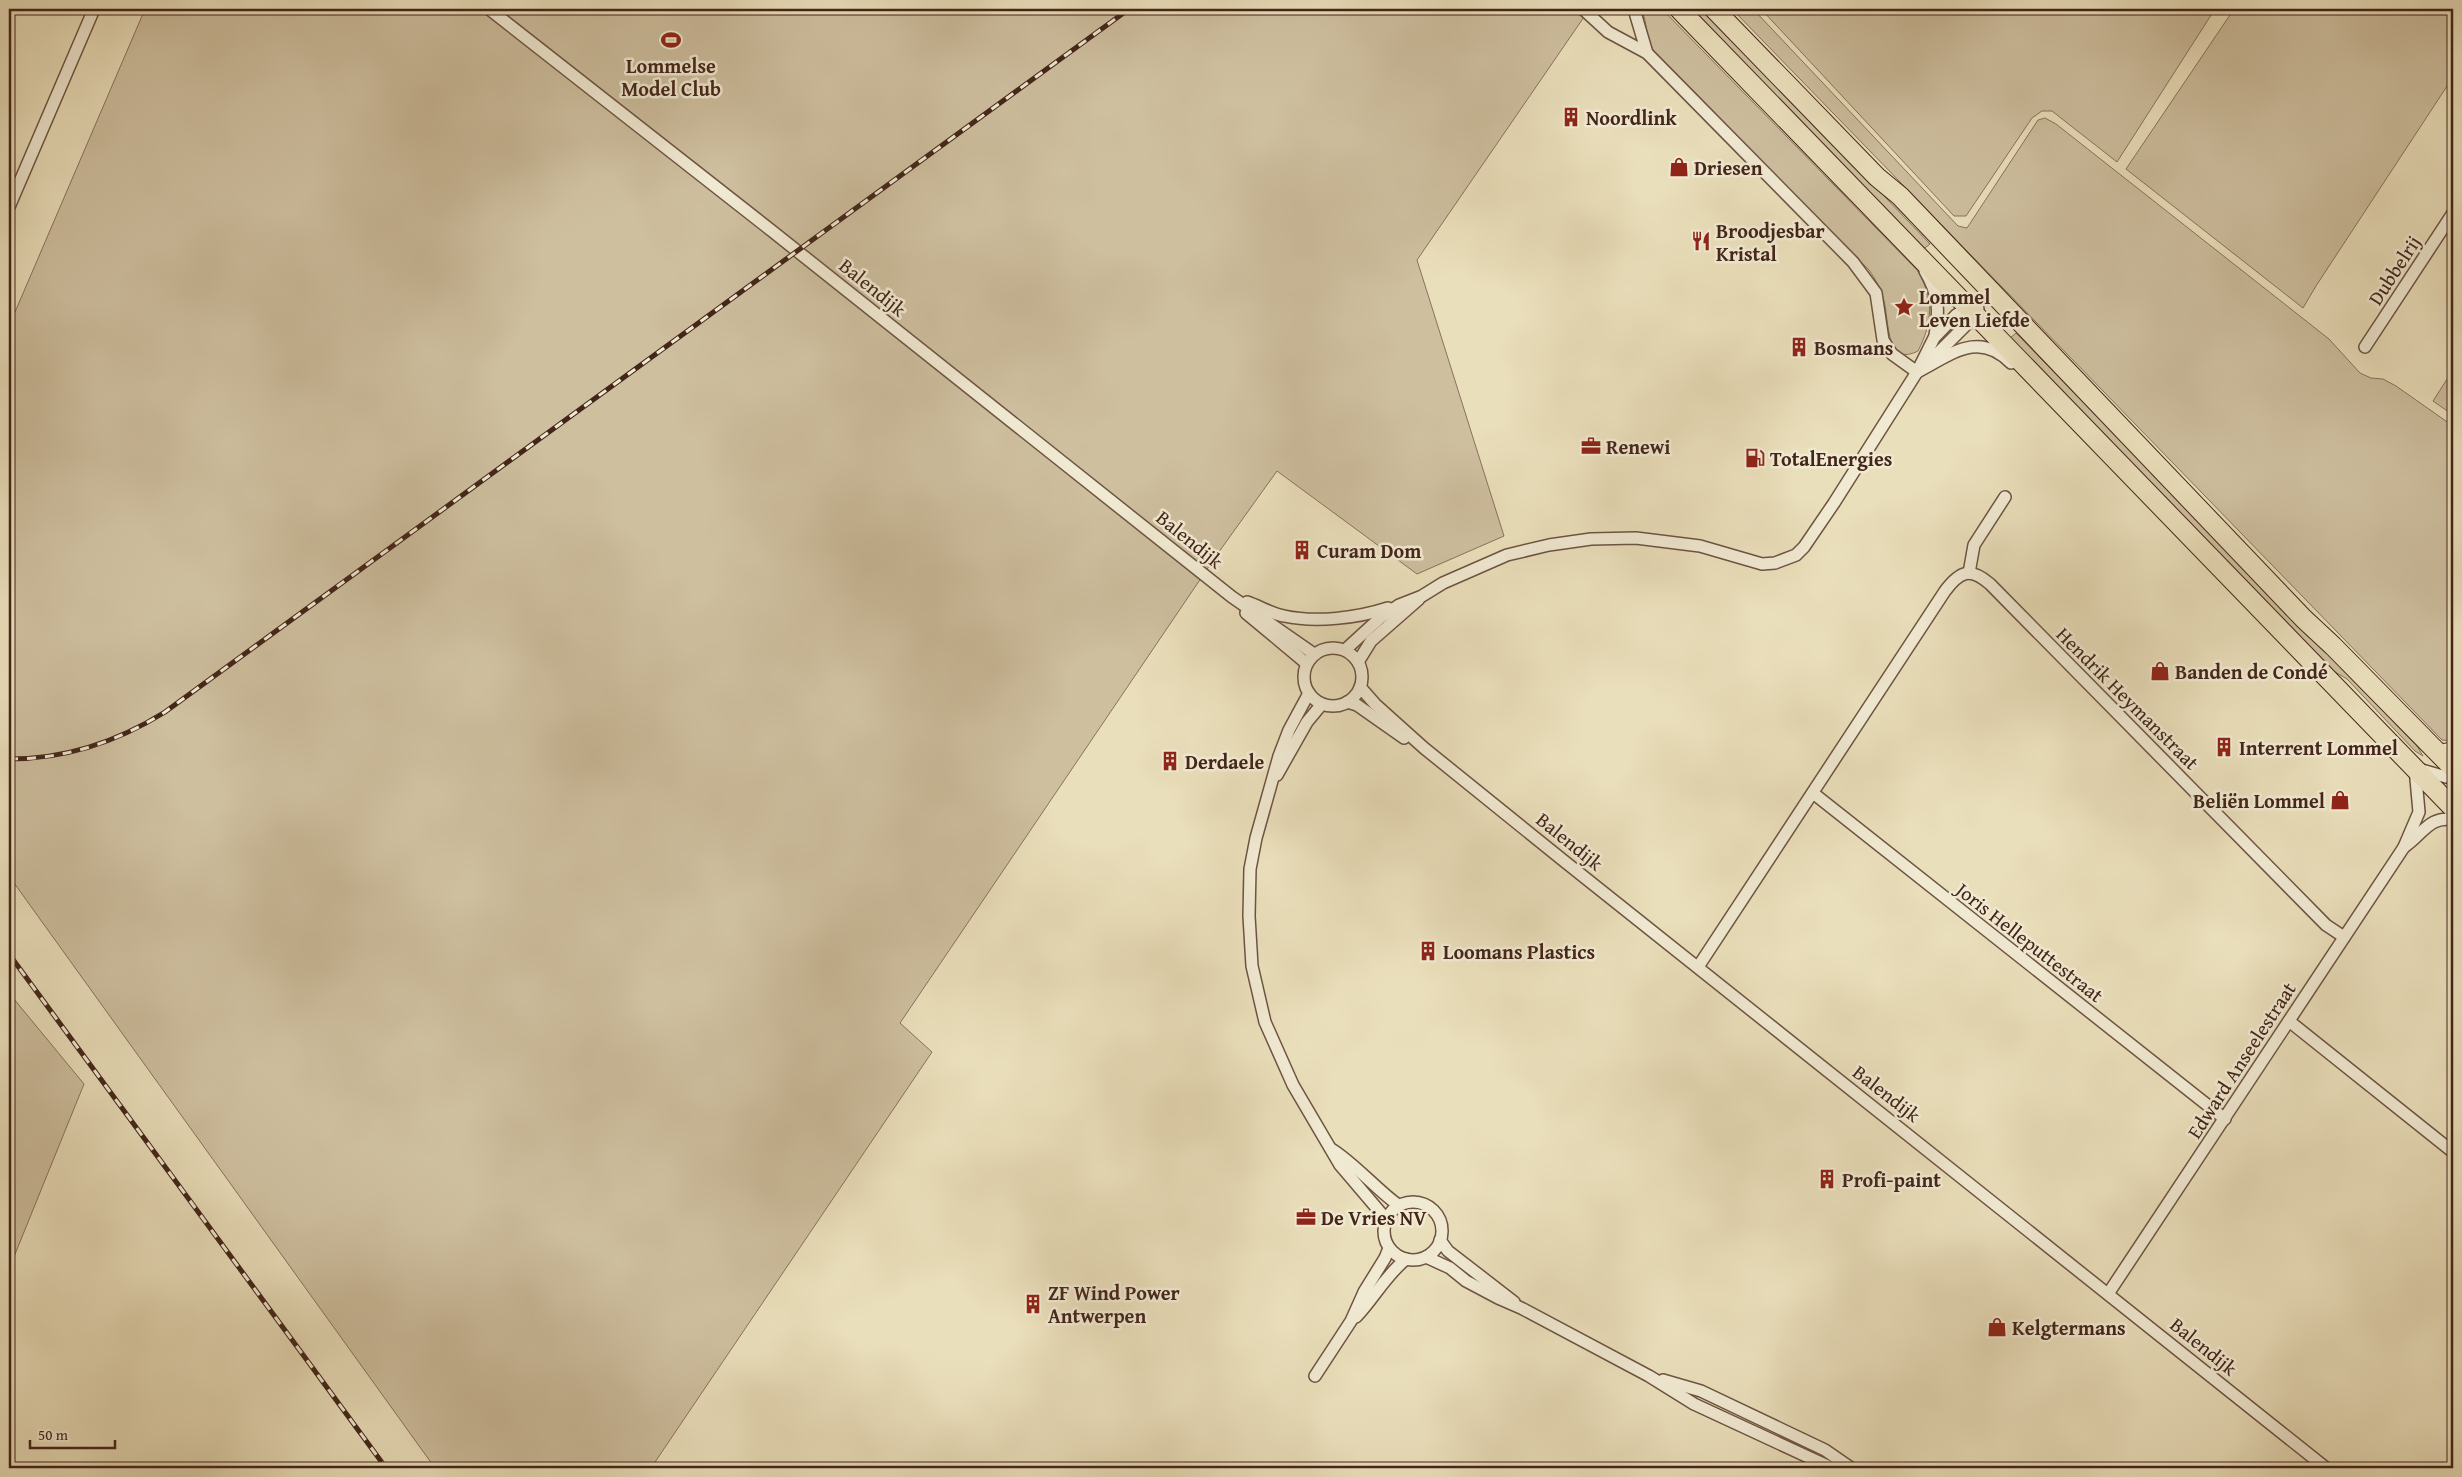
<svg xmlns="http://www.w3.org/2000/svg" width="2462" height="1477" font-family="'Gentium Book Plus',serif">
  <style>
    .green { fill: #cebf9f; stroke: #88725c }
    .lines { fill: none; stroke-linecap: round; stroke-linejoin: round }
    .minor-casing { stroke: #6d5442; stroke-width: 14 }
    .trunk-casing { stroke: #432519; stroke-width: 21 }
    .minor { stroke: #f1ead3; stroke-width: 11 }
    .trunk { stroke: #eadfbb; stroke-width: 19 }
    .rail-casing { stroke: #432519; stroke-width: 5 }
    .rail { stroke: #f1ead3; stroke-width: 3; stroke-dasharray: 9; stroke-linecap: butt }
    .labels { text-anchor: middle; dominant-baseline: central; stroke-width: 5; stroke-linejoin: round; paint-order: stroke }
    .poi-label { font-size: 20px; font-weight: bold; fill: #432519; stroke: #f1ead3; text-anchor: start }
    .street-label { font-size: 20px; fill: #432519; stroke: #f1ead3 }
  </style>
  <rect width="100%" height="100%" fill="#eadfbb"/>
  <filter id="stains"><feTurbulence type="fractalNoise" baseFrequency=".004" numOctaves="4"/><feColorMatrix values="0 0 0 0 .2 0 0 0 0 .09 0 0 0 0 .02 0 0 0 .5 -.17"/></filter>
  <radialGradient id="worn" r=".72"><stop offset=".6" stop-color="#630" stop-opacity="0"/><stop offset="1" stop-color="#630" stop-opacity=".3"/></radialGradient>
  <g class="green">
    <polygon points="145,9 1576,9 1584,17 1417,260 1504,536 1417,574 1277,471 1216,556 900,1023 932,1052 651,1468 435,1468 9,876 9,326"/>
    <path d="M 1641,9 L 1662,9 L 1917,270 C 1934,298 1933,322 1918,351 C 1885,368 1889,318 1884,301 C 1881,289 1876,280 1869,270 L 1653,50 C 1645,38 1648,22 1641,9 Z"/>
    <polygon points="1689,9 1705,9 1930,244 1922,250"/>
    <polygon points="1732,9 1753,9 1958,226 1967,228 2038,120 2045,118 2056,124 2329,339 2360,373 2371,378 2383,379 2396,386 2453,426 2453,741 2442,740"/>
    <polygon points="1761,9 2215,9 2117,162 2052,111 2042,111 2032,118 1966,216 1954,216"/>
    <polygon points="2234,9 2453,9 2453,77 2316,286 2303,308 2126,169"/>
    <polygon points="2016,333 2417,746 2423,756 2415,751 2347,679 2330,669 2009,339"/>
    <polygon points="2453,370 2453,415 2433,401"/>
    <polygon points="9,993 84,1084 9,1269"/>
  </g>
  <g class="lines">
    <defs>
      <g id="minor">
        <polyline points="489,9 772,231 1232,597 1314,654"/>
        <polyline points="1583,9 1608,32 1647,53 1853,262 1876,293 1883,340 1892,354 1917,372"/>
        <polyline points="1634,9 1647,53"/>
        <polyline points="9,207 94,9"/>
        <path d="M 1925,271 C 1938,293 1940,310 1935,335"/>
        <polyline points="2365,347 2453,213"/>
        <polyline points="1933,358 1969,322 1978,309"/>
        <path d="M 1917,372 C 1949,356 1978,329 2011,363"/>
        <polyline points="1969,573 1974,545 2005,497"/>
        <path d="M 1247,602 C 1259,606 1272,614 1284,616 C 1316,623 1357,618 1388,608"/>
        <polyline points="1246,613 1306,663"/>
        <circle cx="1333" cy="677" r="29"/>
        <polyline points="1345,650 1380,618 1399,605 1422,596 1443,583 1507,555 1549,545 1591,539 1636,538 1700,546 1762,564 1775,563 1796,555 1804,547 1834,503 1917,372 1934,338 1956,315 1986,298"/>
        <polyline points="1358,662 1371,641 1419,599"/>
        <polyline points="1360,687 1375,704 1424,748 1564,861 2326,1468"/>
        <polyline points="1309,693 1289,730 1279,756 1256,838 1250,869 1249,916 1252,966 1265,1022 1293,1085 1340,1165 1386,1219"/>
        <polyline points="1347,702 1357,705 1404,738"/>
        <polyline points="2435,749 2443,750 2453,748"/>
        <polyline points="1277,775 1307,722 1322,704"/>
        <polyline points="1813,793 2225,1119"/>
        <path d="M 2404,847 C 2422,835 2430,815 2453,820"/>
        <path d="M 1698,967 L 1945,591 C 1960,571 1970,567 1990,584 L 2326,925 L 2344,937"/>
        <polyline points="2289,1021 2453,1152"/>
        <path d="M 1333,1150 C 1356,1165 1375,1188 1398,1205"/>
        <circle cx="1413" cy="1231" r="29"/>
        <polyline points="1440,1240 1448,1251 1514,1302"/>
        <polyline points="1426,1257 1450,1268 1466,1281 1498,1298 1521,1308 1649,1376 1694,1404 1832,1468"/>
        <polyline points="2108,1294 2404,847 2419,812 2415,768 2446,777 2453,774"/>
        <path d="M 1356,1317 C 1374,1298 1386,1275 1406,1259"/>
        <polyline points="1315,1376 1351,1321 1364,1292 1385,1258 1389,1248"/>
        <polyline points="1663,1380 1701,1391 1825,1450 1851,1468"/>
      </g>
      <g id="trunk">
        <polyline points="1679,9 2453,808"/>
        <polyline points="1714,9 1877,177 1900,196 2304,619 2333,646 2453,768"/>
      </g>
    </defs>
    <use href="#minor" class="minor-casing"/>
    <use href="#trunk" class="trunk-casing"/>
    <use href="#minor" class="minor"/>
    <use href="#trunk" class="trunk"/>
    <defs>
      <g id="rail">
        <path d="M 9,759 C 66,759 117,742 165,712 L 1129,9"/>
        <polyline points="9,954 386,1468"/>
      </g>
    </defs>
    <use href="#rail" class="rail-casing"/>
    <use href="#rail" class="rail"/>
  </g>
  <defs>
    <symbol id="stadium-bare" viewBox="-9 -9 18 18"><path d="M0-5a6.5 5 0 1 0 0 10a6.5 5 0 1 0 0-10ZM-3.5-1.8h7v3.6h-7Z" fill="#8f2418" stroke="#f1ead3" stroke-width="2.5" paint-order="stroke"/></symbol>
    <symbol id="building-bare" viewBox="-9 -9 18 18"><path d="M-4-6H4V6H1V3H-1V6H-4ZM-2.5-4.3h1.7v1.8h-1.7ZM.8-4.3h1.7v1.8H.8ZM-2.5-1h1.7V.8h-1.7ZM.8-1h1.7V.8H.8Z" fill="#8f2418" stroke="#f1ead3" stroke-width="2.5" paint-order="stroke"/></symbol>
    <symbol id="shop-bare" viewBox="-9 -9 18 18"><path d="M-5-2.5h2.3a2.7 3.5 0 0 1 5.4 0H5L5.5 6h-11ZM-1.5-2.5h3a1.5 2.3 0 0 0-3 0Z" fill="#8f2418" stroke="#f1ead3" stroke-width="2.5" paint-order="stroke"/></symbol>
    <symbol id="restaurant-bare" viewBox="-9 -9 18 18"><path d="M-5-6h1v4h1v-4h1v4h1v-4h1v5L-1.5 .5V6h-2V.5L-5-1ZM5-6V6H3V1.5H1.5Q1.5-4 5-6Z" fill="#8f2418" stroke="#f1ead3" stroke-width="2.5" paint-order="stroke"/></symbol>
    <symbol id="sight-bare" viewBox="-9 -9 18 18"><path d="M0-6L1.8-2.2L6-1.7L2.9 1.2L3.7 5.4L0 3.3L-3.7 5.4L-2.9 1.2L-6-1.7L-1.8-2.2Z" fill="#8f2418" stroke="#f1ead3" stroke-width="2.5" paint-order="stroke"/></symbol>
    <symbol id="office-bare" viewBox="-9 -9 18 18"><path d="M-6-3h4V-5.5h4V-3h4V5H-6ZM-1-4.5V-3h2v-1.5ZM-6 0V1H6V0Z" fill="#8f2418" stroke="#f1ead3" stroke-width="2.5" paint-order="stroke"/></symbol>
    <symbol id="fuel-bare" viewBox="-9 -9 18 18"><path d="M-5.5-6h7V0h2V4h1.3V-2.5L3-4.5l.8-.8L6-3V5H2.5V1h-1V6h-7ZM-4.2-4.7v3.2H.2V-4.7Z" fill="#8f2418" stroke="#f1ead3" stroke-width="2.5" paint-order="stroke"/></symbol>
  </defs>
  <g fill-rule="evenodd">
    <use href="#stadium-bare" x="657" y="26" width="28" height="28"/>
    <use href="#building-bare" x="1557" y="103" width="28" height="28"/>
    <use href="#shop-bare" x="1665" y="153" width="28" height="28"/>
    <use href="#restaurant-bare" x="1687" y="227" width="28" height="28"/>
    <use href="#sight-bare" x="1890" y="293" width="28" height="28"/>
    <use href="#building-bare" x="1785" y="333" width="28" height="28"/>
    <use href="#office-bare" x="1577" y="432" width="28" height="28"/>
    <use href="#fuel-bare" x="1741" y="444" width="28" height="28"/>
    <use href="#building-bare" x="1288" y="536" width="28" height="28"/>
    <use href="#shop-bare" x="2146" y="657" width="28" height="28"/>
    <use href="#building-bare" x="2210" y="733" width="28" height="28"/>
    <use href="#building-bare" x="1156" y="747" width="28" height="28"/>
    <use href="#shop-bare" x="2326" y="786" width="28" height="28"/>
    <use href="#building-bare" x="1414" y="937" width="28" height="28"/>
    <use href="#building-bare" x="1813" y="1165" width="28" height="28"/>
    <use href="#office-bare" x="1292" y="1203" width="28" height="28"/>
    <use href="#building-bare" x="1019" y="1290" width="28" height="28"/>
    <use href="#shop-bare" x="1983" y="1313" width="28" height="28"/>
  </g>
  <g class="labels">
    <g class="poi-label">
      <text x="671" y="65" text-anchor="middle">Lommelse<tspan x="671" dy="23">Model Club</tspan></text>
      <text x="1586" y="117">Noordlink</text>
      <text x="1694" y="167">Driesen</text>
      <text x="1716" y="230">Broodjesbar<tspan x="1716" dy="23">Kristal</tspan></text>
      <text x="1919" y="296">Lommel<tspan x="1919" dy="23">Leven Liefde</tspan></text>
      <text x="1814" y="347">Bosmans</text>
      <text x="1606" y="446">Renewi</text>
      <text x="1770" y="458">TotalEnergies</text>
      <text x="1317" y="550">Curam Dom</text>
      <text x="2175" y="671">Banden de Condé</text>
      <text x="2239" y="747">Interrent Lommel</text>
      <text x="1185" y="761">Derdaele</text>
      <text x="2325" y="800" text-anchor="end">Beliën Lommel</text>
      <text x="1443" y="951">Loomans Plastics</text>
      <text x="1842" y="1179">Profi-paint</text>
      <text x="1321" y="1217">De Vries NV</text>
      <text x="1048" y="1292">ZF Wind Power<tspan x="1048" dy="23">Antwerpen</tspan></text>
      <text x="2012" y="1327">Kelgtermans</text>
    </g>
    <g class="street-label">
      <text transform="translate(2394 270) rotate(-57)">Dubbelrij</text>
      <text transform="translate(873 287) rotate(39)">Balendijk</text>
      <text transform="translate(1190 539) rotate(39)">Balendijk</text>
      <text transform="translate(2128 698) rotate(45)">Hendrik Heymanstraat</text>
      <text transform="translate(1570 841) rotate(39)">Balendijk</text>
      <text transform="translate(2030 942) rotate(38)">Joris Helleputtestraat</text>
      <text transform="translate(2241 1060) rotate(-57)">Edward Anseelestraat</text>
      <text transform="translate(1887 1093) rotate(38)">Balendijk</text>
      <text transform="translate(2204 1346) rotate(39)">Balendijk</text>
    </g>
  </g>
  <rect width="2462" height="1477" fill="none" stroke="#eadfbb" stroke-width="30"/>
  <rect x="10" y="10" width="2442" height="1457" fill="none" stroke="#432519" stroke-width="2.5"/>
  <rect x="15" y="15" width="2432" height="1447" fill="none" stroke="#432519"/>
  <path d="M30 1440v8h85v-8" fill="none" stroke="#432519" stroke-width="2.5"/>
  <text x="38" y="1440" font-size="15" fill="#432519" stroke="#f1ead3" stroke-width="4" paint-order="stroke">50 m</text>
  <rect width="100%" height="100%" filter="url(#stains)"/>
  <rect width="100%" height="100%" fill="url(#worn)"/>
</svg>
